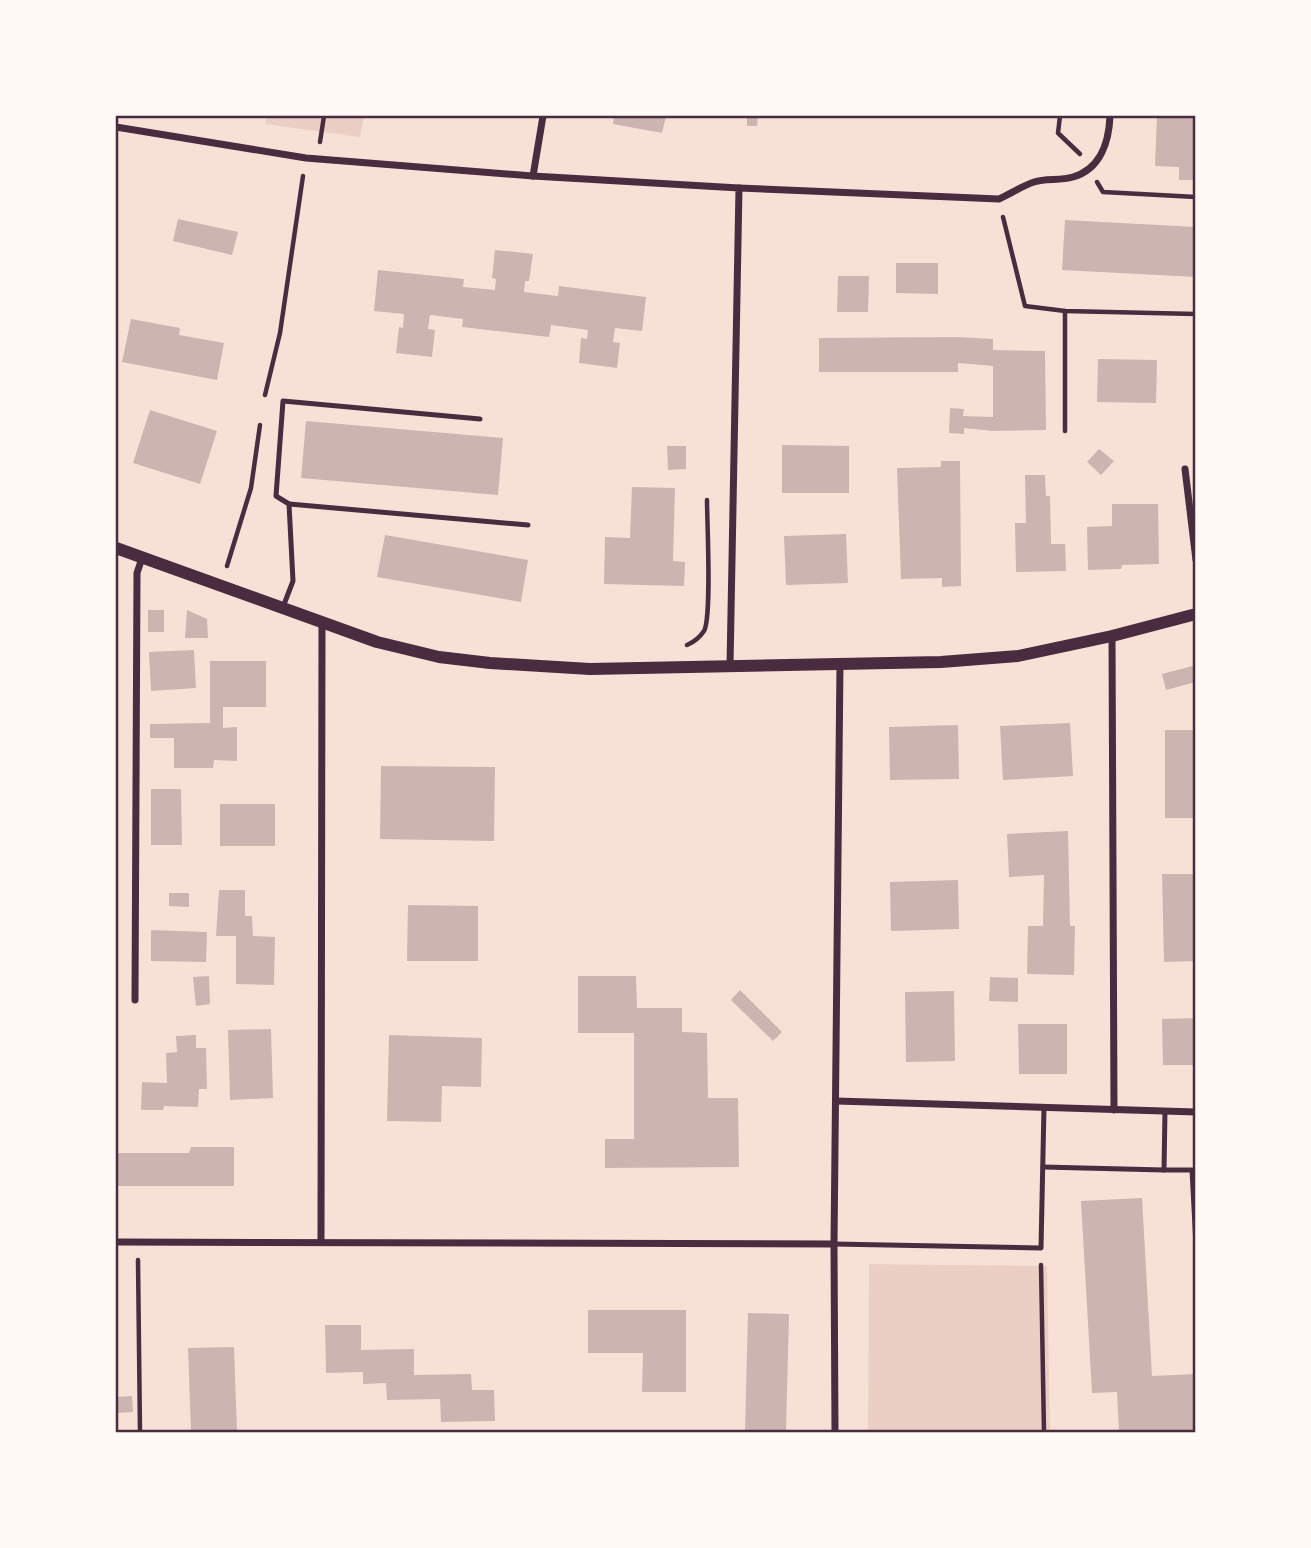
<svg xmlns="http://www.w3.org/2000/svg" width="1311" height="1548" font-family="Literata,serif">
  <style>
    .green { fill: #ebcfc5 }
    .building { fill: #ccb4b1 }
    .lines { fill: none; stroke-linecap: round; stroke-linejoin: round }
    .path { stroke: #4a2c40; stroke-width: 4.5 }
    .service { stroke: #4a2c40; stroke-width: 5 }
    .minor { stroke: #4a2c40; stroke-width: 7 }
    .tertiary { stroke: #4a2c40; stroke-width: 12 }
    .neatline { fill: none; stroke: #4a2c40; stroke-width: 2.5 }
  </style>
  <rect width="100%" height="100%" fill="#f7e1d7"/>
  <g class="green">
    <polygon points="267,116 364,116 360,137 265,124"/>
    <polygon points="869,1264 1047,1266 1050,1432 868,1432"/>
  </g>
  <g class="building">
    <polygon points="614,116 666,116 662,133 613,124"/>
    <polygon points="747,116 758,116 757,126 747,126"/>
    <polygon points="1157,116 1196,116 1196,180 1179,180 1179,167 1155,166"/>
    <polygon points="178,219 238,232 232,255 173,241"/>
    <polygon points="1065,220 1196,227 1196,277 1062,270"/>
    <polygon points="495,250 533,254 529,281 525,281 524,292 558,296 559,286 646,297 642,331 615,328 613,342 620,343 617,368 579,363 581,338 587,339 588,330 551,325 549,337 462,327 463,319 430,315 428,329 435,330 432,357 396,353 399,327 403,328 404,314 374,311 378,270 464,279 463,287 495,290 496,279 492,278"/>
    <polygon points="896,263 938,263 938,294 896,293"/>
    <polygon points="838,276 869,276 868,312 837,312"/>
    <polygon points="131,319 180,328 179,335 224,343 217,380 122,362"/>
    <polygon points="958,337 993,339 993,350 1045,351 1046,430 993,431 964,428 964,434 949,433 950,408 964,409 963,416 993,417 993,366 958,363 958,372 819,372 819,338"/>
    <polygon points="1098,359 1157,360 1156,403 1097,402"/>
    <polygon points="150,410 217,431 200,484 133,463"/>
    <polygon points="306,421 503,438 498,495 301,478"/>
    <polygon points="782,445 849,446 849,493 782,493"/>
    <polygon points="667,446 686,446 686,469 668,470"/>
    <polygon points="1099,449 1114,461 1101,475 1087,462"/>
    <polygon points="941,461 960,461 961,586 942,587 942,578 901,579 897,468 941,467"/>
    <polygon points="1025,475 1045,475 1046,496 1050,496 1051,544 1065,544 1066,571 1016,572 1015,523 1026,523"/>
    <polygon points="632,487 675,488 673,561 685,562 684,586 604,584 605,537 630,538"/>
    <polygon points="1112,504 1158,504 1159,564 1122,565 1121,569 1088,570 1087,527 1112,526"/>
    <polygon points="846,534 848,583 786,585 784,536"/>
    <polygon points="385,535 528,560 521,602 377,577"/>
    <rect x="148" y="610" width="16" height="22"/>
    <polygon points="187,610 207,619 208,638 185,638"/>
    <polygon points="194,650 196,688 151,691 149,652"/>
    <polygon points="210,661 266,661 266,707 223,707 223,728 237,727 237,761 214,760 213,768 174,768 174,738 150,738 150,724 210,723"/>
    <polygon points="1196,665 1196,682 1166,690 1162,674"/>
    <polygon points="1070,723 1073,776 1003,780 1000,726"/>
    <polygon points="958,725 959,779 890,780 889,727"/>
    <rect x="1165" y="730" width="31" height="88"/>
    <polygon points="381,766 495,767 494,841 380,839"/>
    <polygon points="151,789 181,789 182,845 151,845"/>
    <rect x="220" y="804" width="55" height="42"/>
    <polygon points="1068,831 1070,926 1075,926 1074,975 1027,974 1028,926 1043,926 1044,875 1009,877 1007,834"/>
    <polygon points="1162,874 1196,874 1196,961 1164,962"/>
    <polygon points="958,880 959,929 891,931 890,882"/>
    <polygon points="219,890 245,890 245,916 252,916 253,936 275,937 274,985 236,984 236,936 216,936"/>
    <polygon points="169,893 189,893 189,907 169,906"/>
    <polygon points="408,905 478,906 478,961 407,961"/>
    <polygon points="151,930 207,932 206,962 151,961"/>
    <polygon points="209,976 210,1004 196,1006 193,977"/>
    <polygon points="578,976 636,976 637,1008 682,1008 682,1032 707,1033 708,1098 738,1098 739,1167 605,1168 605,1139 634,1139 634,1033 578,1033"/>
    <polygon points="990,977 1018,978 1018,1002 989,1001"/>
    <polygon points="740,990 782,1032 773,1041 731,1000"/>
    <polygon points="954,991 955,1061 906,1062 905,992"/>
    <polygon points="1196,1018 1196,1065 1163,1065 1162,1019"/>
    <polygon points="1018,1024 1067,1024 1067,1074 1019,1074"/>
    <polygon points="271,1029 273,1098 230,1100 228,1030"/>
    <polygon points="196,1035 196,1048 206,1048 207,1089 199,1089 198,1107 164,1106 163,1110 141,1110 142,1082 167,1083 166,1053 177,1052 176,1036"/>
    <polygon points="389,1035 482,1038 481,1087 442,1086 441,1122 387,1121"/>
    <polygon points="191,1147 234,1147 234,1186 116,1186 116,1153 189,1153"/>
    <polygon points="1142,1198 1152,1376 1196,1374 1196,1432 1119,1432 1117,1392 1092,1393 1081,1201"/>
    <polygon points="588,1310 686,1310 686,1392 642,1392 643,1353 588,1353"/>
    <polygon points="748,1313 789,1314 786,1432 745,1432"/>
    <polygon points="325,1325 361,1325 361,1350 414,1349 414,1375 471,1374 472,1390 494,1390 495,1421 441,1422 440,1399 387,1400 386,1383 363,1384 363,1372 326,1373"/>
    <polygon points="234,1347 237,1432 191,1432 188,1348"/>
    <polygon points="132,1396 133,1412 116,1413 116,1397"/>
  </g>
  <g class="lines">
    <g class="path">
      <polyline points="1060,116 1058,133 1080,154"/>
      <polyline points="320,142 324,116"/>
      <polyline points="1097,182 1103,192 1196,197"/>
      <polyline points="1003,217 1025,306 1065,311 1196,314"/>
      <polyline points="1065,311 1065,431"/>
      <polyline points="265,395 280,333 303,176"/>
      <polyline points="227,566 251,488 260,425"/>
      <path d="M 687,645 C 694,642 700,637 704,631 C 712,617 707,522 707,500"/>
      <polyline points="138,1260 140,1432"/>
      <polyline points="1041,1265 1044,1432"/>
    </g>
    <g class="service">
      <polyline points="289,504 528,525"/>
      <polyline points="283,607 293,581 289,504 276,496 283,401 480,419"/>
      <polyline points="1043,1167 1164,1170 1165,1111"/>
      <polyline points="1164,1170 1192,1170 1196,1245"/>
      <polyline points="834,1244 1041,1248 1044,1107"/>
    </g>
    <g class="minor">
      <polyline points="116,127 306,158 533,176 739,188 730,666"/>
      <polyline points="533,176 543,116"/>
      <path d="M 739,188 L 999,199 C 1010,194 1022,186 1034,182 C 1046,178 1060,181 1073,177 C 1101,169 1109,141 1110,116"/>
      <polyline points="1185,469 1196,560"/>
      <polyline points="1112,636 1114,1110"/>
      <polyline points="135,1000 137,573 142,558"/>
      <polyline points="836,1101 1196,1112"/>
      <polyline points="116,1242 834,1244"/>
      <polyline points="321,1242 322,624"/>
      <polyline points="835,1432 834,1244 840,664"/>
    </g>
    <polyline class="tertiary" points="116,548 377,642 439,657 490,663 590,669 941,662 1018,656 1112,636 1196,614"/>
  </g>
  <rect width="1311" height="1548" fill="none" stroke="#fffaf5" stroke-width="234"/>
  <rect x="117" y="117" width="1077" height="1314" class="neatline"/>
</svg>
